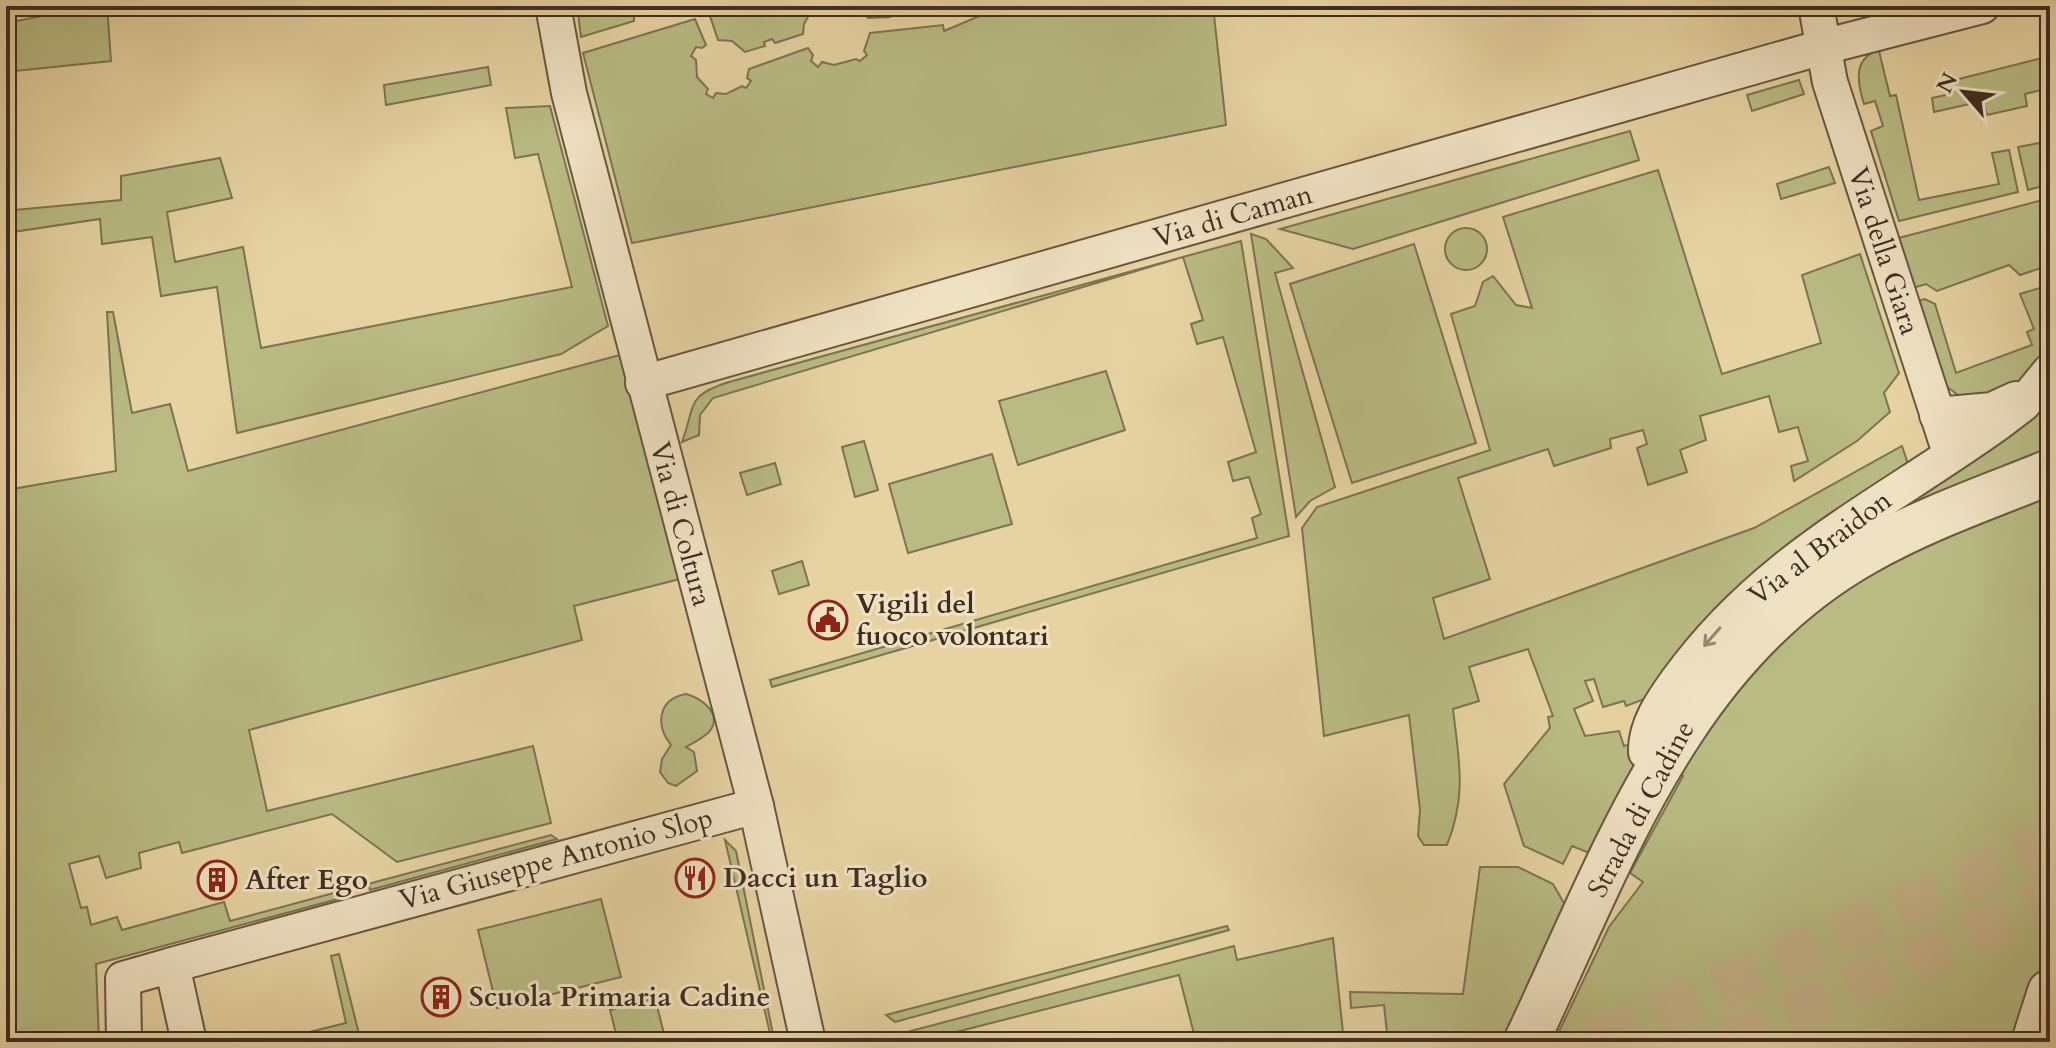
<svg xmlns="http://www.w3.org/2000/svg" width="2056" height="1048" font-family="Cardo,serif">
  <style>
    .green { fill: #b9bb83; stroke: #7c7453; stroke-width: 2 }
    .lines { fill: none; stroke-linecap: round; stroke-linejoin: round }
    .trunk-tunnel { stroke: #c5b289; stroke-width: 44; stroke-dasharray: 44 22; stroke-linecap: butt }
    .minor-casing { stroke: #695743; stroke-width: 38 }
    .tertiary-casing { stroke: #695743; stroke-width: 48 }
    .minor { stroke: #efe2c3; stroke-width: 34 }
    .tertiary { stroke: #efe2c3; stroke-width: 44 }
    .oneway { stroke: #978873 }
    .labels { text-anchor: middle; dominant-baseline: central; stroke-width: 6; stroke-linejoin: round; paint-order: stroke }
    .street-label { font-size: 28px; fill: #3f2e23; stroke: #efe2c3 }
    .poi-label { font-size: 28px; font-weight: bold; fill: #3f2e23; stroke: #efe2c3; text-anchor: start }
  </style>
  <rect width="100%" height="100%" fill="#e7d3a2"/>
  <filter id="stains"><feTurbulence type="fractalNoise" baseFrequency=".0025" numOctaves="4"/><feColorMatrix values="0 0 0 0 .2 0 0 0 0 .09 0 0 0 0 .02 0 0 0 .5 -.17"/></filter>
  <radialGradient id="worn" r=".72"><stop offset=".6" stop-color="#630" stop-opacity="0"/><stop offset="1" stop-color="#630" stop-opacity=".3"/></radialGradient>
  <g class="green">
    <polygon points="93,6 107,6 111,61 6,72 6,23"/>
    <polygon points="577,6 628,6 634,9 634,21 581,37"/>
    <polygon points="727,6 814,6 804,24 803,34 775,43 772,39 764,42 765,46 745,52 732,41 718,40 709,13"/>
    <polygon points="858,6 954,6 898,16 896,12 889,14 890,17 868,18"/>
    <polygon points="1003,6 1213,6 1226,125 632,243 583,53 695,19 706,45 702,48 696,47 691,56 696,60 697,77 708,89 706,94 713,98 716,93 726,94 742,86 746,88 751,81 747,78 749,69 808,48 813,55 811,61 818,67 822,62 834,65 856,59 860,61 867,55 864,51 870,33 943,25 944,31"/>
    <path d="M 1897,43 L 1899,45 L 1879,51 L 1890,96 L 1896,95 L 1919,200 L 1999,184 L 1992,153 L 2009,150 L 2018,192 L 1899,221 L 1871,131 L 1883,126 L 1875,101 L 1864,104 C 1852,67 1859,52 1897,43 Z"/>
    <polygon points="2050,56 2050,88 2025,94 2027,106 1987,115 1983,101 1934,112 1932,98 1950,94 1947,82"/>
    <polygon points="488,67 491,85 386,105 384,85"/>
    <polygon points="1799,80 1804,94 1752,111 1747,95"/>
    <polygon points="550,106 608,326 561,354 237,433 217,287 161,296 152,237 102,244 100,219 6,233 6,188 14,188 15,210 121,200 121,176 220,158 232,198 167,212 175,262 243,247 261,348 572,287 538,154 515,158 506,108"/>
    <polygon points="1630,131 1639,160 1353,249 1280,229"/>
    <polygon points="2039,143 2050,184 2028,190 2018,147"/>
    <polygon points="1829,167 1835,183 1781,199 1777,184"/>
    <path d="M 1658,170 L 1722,374 L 1821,343 L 1802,275 L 1860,254 L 1899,373 L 1884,393 L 1890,412 L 1857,441 L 1794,481 L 1791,466 L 1808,461 L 1798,427 L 1779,432 L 1769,396 L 1700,416 L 1706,440 L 1680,450 L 1687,472 L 1648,485 L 1637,448 L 1647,444 L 1643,430 L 1610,439 L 1611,448 L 1554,466 L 1548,449 L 1458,478 L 1490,579 L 1433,598 L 1444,639 L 1754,528 L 1902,446 L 1910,470 L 1658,694 L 1626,706 L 1624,701 L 1603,707 L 1594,679 L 1585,681 L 1593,701 L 1574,709 L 1585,736 L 1619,731 L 1624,746 L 1637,742 L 1635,763 L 1592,854 L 1572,846 L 1563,864 L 1524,846 L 1504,784 L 1550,728 L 1548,717 L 1553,716 L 1528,649 L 1469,667 L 1479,701 L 1453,709 C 1459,761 1467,795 1447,845 L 1424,845 L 1418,836 L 1420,810 L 1409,715 L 1324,736 L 1302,528 L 1317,507 L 1490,450 L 1451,314 L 1475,306 L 1483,282 L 1493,276 L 1516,305 L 1532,308 L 1503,217 Z"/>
    <polygon points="2050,198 2050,265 2020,275 2009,265 1937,291 1926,284 1913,288 1895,239"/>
    <circle cx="1466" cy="249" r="21"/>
    <polygon points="1251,234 1266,239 1293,268 1275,273 1335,487 1310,501 1296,517"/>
    <path d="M 1241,241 L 1289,536 L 772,687 L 770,680 L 1257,538 L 1252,518 L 1261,514 L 1249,477 L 1233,481 L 1228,462 L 1256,452 L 1223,337 L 1197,344 L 1191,324 L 1203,320 L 1183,257 L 713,398 L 700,415 L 699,435 L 682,442 C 696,405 685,396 729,382 Z"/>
    <polygon points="1414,244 1476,443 1352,483 1290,284"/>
    <polygon points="2050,285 2050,358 2010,393 1963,399 1946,386 1917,301 1925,299 1935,304 1956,373 2032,345 2027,332 2034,329 2020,294"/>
    <polygon points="107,312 113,312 132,413 170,404 188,471 620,355 680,579 574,606 582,640 249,730 267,811 533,746 551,823 397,862 332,814 182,853 179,842 139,853 141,868 106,878 99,856 69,864 81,908 87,907 91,925 117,917 122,930 224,902 230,921 341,891 342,898 96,964 99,1042 6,1042 6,462 12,489 116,471"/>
    <polygon points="1106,371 1125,430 1018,465 999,401"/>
    <polygon points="2050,389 2050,457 1834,544"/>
    <polygon points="864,441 878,490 855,497 842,447"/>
    <polygon points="992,454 1012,524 908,553 889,484"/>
    <polygon points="775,463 781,484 747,495 740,473"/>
    <polygon points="2050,492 2050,952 2016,1042 1554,1042 1609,927 1643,882 1630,873 1683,776 1674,769 1712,712 1802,620 1896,556"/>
    <polygon points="802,561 809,585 779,594 772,571"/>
    <path d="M 686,694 C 701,698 724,714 709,732 C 703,738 693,743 686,747 L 694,752 L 697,771 L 676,786 L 668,783 L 660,772 L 662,759 L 671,745 C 655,725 658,699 686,694 Z"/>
    <polygon points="551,835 557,839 370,890 368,884"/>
    <polygon points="725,840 736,851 774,1039 772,1042"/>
    <polygon points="1480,867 1518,867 1553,884 1569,912 1507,1042 1388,1042 1384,1005 1351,1008 1350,992 1463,994"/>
    <polygon points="601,899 621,977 497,1008 478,930"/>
    <polygon points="1227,926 1229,930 895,1022 886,1015"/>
    <polygon points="1333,938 1344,1042 1196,1042 1179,975 917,1042 895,1042 899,1034 1234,946 1237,960"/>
    <polygon points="339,954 361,1042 291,1042 289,1037 346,1023 331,956"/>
    <polygon points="655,998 666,1042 618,1042 610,1010"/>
  </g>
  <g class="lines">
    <g class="trunk-tunnel">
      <polyline points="1596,1042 2050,843"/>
      <polyline points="1727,1042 2050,898"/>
    </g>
    <defs>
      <g id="minor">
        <polyline points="553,6 569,93 756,806 808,1042"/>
        <polyline points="1816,6 1830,82 1950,453"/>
        <polyline points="643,383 1823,47 1982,6"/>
        <polyline points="1937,415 1992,410 2016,399"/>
        <path d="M 1659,762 L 1646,752 C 1645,726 1662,702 1677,681 C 1765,559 1881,507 1998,423 L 2023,404 L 2050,371"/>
        <polyline points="172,965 756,806"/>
        <polyline points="124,1042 123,979 172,965 189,1042"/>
      </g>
      <g id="tertiary">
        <path d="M 1526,1042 C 1612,861 1680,656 1866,552 C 1924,519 1988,497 2050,472"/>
        <polyline points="2034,1042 2050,992"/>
      </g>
    </defs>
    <use href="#minor" class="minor-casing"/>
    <use href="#tertiary" class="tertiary-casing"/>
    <use href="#minor" class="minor"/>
    <use href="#tertiary" class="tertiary"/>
  </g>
  <defs><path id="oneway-shaft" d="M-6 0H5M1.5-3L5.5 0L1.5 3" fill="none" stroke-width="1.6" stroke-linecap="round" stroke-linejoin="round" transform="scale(2)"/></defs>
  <use class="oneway" href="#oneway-shaft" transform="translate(1712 637) rotate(131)"/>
  <defs>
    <symbol id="civic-ring" viewBox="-11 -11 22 22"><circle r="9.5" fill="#efe2c3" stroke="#8f2418" stroke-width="1.5"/><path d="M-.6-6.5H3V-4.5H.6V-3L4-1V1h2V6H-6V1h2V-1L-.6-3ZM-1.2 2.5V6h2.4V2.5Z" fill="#8f2418"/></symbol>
    <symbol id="restaurant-ring" viewBox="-11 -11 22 22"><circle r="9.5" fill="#efe2c3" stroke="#8f2418" stroke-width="1.5"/><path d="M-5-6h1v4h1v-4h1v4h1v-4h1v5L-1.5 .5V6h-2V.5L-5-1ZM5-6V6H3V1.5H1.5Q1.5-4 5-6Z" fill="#8f2418"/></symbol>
    <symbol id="building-ring" viewBox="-11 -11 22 22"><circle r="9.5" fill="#efe2c3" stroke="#8f2418" stroke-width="1.5"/><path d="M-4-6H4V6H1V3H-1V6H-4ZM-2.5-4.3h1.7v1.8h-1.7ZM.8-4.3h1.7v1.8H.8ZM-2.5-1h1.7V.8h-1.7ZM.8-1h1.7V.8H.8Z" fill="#8f2418"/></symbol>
  </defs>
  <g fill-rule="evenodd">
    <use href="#civic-ring" x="806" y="598" width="44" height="44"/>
    <use href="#restaurant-ring" x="673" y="856" width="44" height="44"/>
    <use href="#building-ring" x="195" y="858" width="44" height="44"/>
    <use href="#building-ring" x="419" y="975" width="44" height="44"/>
  </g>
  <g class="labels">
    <g class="street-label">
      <text transform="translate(1233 216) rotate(-16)">Via di Caman</text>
      <text transform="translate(1884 251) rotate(72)">Via della Giara</text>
      <text transform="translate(681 524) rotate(75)">Via di Coltura</text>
      <text transform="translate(1820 548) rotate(-37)">Via al Braidon</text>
      <text transform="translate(1641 809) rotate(-62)">Strada di Cadine</text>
      <text transform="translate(556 859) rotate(-15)">Via Giuseppe Antonio Slop</text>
    </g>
    <g class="poi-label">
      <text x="856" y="604">Vigili del<tspan x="856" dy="32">fuoco volontari</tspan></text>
      <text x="723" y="878">Dacci un Taglio</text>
      <text x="245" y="880">After Ego</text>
      <text x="469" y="997">Scuola Primaria Cadine</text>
    </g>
  </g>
  <rect width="2056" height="1048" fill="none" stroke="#e7d3a2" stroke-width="32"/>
  <rect x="8" y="8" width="2040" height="1032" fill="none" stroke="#3f2e23" stroke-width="4"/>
  <rect x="16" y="16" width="2024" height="1016" fill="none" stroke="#3f2e23" stroke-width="2"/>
  <g transform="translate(1964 92) rotate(298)" stroke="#efe2c3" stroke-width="6" paint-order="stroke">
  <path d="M0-6L14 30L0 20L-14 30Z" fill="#3f2e23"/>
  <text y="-12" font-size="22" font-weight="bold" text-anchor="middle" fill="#3f2e23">N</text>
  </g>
  <rect width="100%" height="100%" filter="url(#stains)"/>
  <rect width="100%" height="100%" fill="url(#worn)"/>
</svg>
